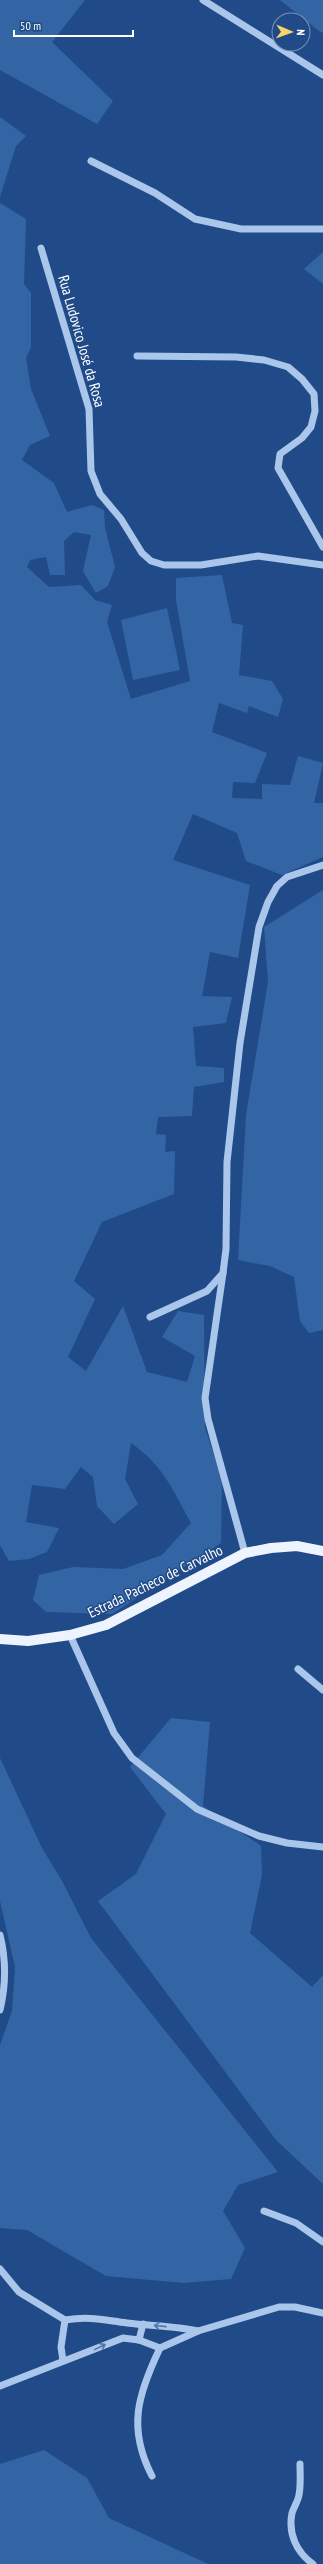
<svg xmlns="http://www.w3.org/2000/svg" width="323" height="2564" font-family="'PT Sans Narrow',sans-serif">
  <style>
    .green { fill: #3365a5 }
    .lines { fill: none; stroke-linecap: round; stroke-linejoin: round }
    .minor { stroke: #aac6eb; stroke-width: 7 }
    .major { stroke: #eef4fe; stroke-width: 10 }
    .oneway { stroke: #5076ab }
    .labels { text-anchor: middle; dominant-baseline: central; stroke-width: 3; stroke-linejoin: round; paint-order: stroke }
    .street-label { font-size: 15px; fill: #fff; stroke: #204b88 }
  </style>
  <rect width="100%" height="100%" fill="#204b88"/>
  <g class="green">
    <polygon points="0,0 85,0 52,42 113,101 97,124 0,70"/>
    <polygon points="280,0 323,0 323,33 319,31"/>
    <polygon points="0,117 26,136 16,146 0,197"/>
    <path d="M 0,203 L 26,219 L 24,284 L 31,293 L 31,347 L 26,358 L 31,389 L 50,436 L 30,445 L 22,460 L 54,483 L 67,512 L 92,505 L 104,510 L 105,528 L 115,567 L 108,586 L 96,593 L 83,571 L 91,535 L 74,532 L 64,541 L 65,575 L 50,575 L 46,557 L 30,560 L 27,567 L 49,587 L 81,585 L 95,600 L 112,605 L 107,622 L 131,699 L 190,681 L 176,600 L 176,578 L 222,575 L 232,623 L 243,625 L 239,675 L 272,681 L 283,699 L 278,717 L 249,706 L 247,713 L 219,703 L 212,732 L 267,753 L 255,783 L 233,782 L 232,798 L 262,799 L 262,784 L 290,785 L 298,756 L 323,763 L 314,803 L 323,803 L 323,857 L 282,875 L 246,861 L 237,833 L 193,814 L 173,860 L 250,885 L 238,958 L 210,952 L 202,996 L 232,997 L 226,1023 L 193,1027 L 196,1066 L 224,1068 L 224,1082 L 194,1087 L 192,1116 L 158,1117 L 156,1134 L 166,1135 L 165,1152 L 175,1151 L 174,1194 L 102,1222 L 74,1281 L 95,1299 L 68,1357 L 86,1371 L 123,1306 L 147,1372 L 187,1382 L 195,1356 L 162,1337 L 178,1311 L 204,1315 L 205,1428 L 222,1478 L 221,1543 L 112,1614 L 46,1612 L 33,1600 L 39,1575 L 73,1567 L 123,1569 L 162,1555 L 191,1523 C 173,1490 163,1465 131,1443 L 125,1479 L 138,1504 L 114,1524 L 97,1506 L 93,1477 L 81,1467 L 65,1489 L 32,1485 L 26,1522 L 59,1528 L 47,1552 L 29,1559 L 9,1561 L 0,1545 Z"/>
    <polygon points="323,252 323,284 304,269"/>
    <polygon points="167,608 180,670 133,680 121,620"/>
    <polygon points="323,890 323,1330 309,1333 300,1321 294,1277 270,1266 238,1260 246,1115 268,982 264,927"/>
    <polygon points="171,1718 210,1722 203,1806 261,1846 262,1875 250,1933 312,1987 323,1975 323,2184 276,2140 98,1901 136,1874 166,1814 130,1767"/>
    <polygon points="0,1758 42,1848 62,1881 91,1938 278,2172 238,2185 223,2211 245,2248 231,2279 184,2283 106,2276 27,2230 0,2228 0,2045 12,2011 15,1967 0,1901"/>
    <polygon points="44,2450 87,2478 109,2518 208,2564 0,2564 0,2464"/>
  </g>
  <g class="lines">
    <g class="minor">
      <polyline points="203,0 323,75"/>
      <polyline points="91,161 155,193 195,219 241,229 323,229"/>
      <polyline points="41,248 89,409 91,471 100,494 121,519 142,553 151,561 164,565 201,565 258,556 323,565"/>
      <polyline points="137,356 236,357 264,360 288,367 302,379 314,394 315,411 311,427 302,438 280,454 278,468 323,547"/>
      <polyline points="223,1273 205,1398 208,1419 245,1553"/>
      <polyline points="150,1317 207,1291 223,1273 226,1249 227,1162 240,1043 259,927 268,902 277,886 287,877 323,865"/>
      <polyline points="70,1635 114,1733 132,1758 197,1809 259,1836 287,1843 323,1847"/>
      <polyline points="298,1669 323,1690"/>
      <path d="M 0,1935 C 6,1959 6,1985 0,2010"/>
      <polyline points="264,2211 296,2223 323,2242"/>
      <path d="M 0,2269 L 19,2292 L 65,2320 C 90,2316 103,2320 127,2323 C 151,2326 175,2326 198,2331"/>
      <polyline points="139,2340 143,2324"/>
      <polyline points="63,2361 61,2347 65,2320"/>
      <polyline points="0,2386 123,2338 139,2340 160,2348 198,2331 279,2307 295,2307 323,2313"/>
      <path d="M 300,2464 C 300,2474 301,2485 299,2495 C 298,2501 294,2507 292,2513 C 288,2533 296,2552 313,2564"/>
      <path d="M 152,2476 C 127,2428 138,2394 160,2348"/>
    </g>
    <polyline class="major" points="0,1639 28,1641 70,1635 106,1625 245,1553 271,1548 297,1546 323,1551"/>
  </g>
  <defs><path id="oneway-shaft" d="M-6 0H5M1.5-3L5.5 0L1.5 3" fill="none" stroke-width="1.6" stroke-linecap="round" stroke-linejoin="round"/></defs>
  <g class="oneway">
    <use href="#oneway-shaft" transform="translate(160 2326) rotate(-174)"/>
    <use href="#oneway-shaft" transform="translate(100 2347) rotate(-26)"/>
  </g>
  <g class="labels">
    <g class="street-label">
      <text transform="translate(82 341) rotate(74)">Rua Ludovico José da Rosa</text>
      <text transform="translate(155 1581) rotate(-26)">Estrada Pacheco de Carvalho</text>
    </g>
  </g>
  <g transform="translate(291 32) rotate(92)"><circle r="19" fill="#204b88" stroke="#7993b8"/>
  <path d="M0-3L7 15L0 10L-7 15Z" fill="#f8d26a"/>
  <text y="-6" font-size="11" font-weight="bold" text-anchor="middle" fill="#ffffff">N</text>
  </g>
  <path d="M14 30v6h119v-6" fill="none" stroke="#ffffff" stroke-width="2"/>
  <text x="20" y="30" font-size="12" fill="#ffffff" stroke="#204b88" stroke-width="3" paint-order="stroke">50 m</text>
</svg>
